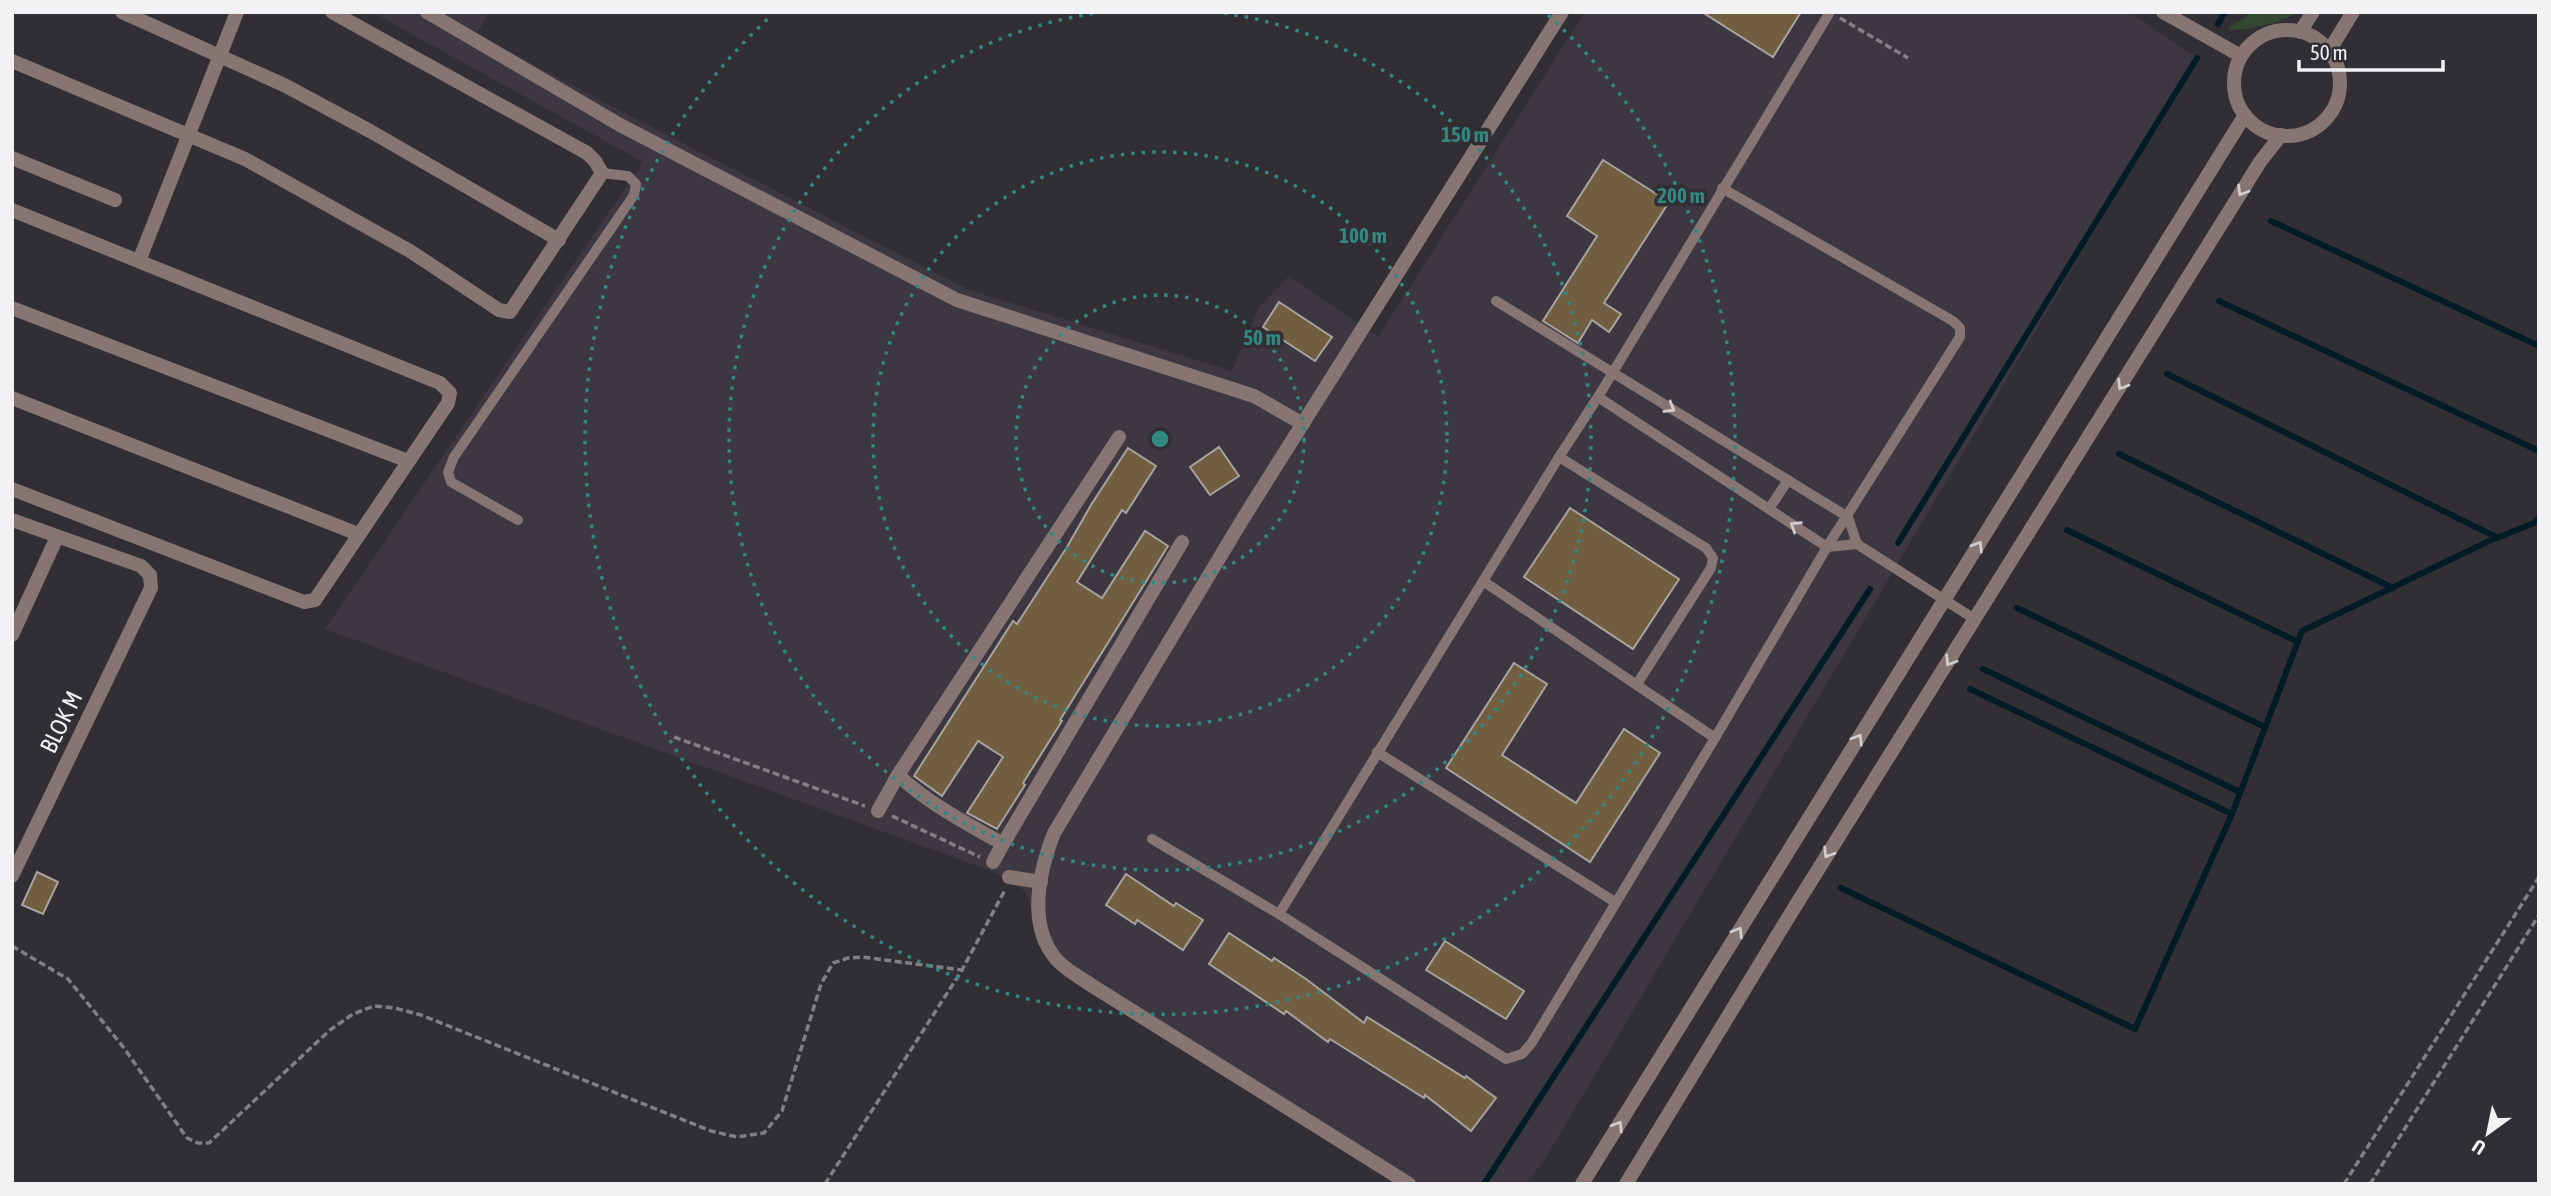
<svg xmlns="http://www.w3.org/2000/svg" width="2551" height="1196" font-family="'Asap Condensed',sans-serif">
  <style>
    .built { fill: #3c3741 }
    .green { fill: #334831 }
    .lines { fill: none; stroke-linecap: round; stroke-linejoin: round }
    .stream { stroke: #011b27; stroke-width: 6 }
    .building { fill: #715e40; stroke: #a7a39e; stroke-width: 2 }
    .path { stroke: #817f83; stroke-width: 3.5; stroke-dasharray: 7 3.5; stroke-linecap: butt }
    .service { stroke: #877574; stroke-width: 10 }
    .minor { stroke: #877574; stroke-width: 14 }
    .oneway { stroke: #d2ccce }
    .ring { fill: none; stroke: #318882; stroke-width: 3.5; stroke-dasharray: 3.5 7 }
    .labels { text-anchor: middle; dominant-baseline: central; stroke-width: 7; stroke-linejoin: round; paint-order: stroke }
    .street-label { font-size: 24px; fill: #f2f1f4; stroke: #312f34 }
    .centre { fill: #318882; stroke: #312f34; stroke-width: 3.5 }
    .ring-label { font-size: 21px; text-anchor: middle; font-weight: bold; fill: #318882; stroke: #312f34; stroke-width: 7; stroke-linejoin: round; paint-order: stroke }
  </style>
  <rect width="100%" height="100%" fill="#312f34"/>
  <polygon class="built" points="372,12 489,12 477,34 626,114 969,290 1232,371 1258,308 1289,276 1378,337 1585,12 2130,12 2197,58 1544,1161 1525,1184 1398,1184 1064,977 1036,943 1032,911 1025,891 989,870 325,629 643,162"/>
  <path class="green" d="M 2252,12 L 2298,12 C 2286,21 2241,33 2227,29 Z"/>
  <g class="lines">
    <g class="stream">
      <polyline points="2218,24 2225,12"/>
      <polyline points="2271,221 2539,346"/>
      <polyline points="2219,301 2539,451"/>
      <polyline points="2167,374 2498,538"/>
      <polyline points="2119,454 2393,588"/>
      <polyline points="2067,530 2298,642"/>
      <polyline points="1898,543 2197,58"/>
      <polyline points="2017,608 2265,727"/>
      <polyline points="1983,669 2240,792"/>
      <polyline points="1970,689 2232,814"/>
      <polyline points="1841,888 2135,1029 2232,814 2302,631 2487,542 2534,523 2539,518"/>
      <polyline points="1484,1184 1870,589"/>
    </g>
  </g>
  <g class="building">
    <polygon points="1702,12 1801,12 1773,57"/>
    <polygon points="1603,160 1669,202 1604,303 1621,314 1609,332 1592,320 1578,343 1543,321 1597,236 1567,216"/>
    <polygon points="1279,302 1332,337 1315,361 1263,327"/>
    <polygon points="1219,447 1239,476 1210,495 1190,467"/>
    <polygon points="1128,448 1156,466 1126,513 1122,510 1077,582 1102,598 1145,531 1168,546 1060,720 1062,721 1023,783 1025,785 997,829 967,813 1003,757 978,741 942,796 914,776 1013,621 1017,624 1067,547 1091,505"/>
    <polygon points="1570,508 1679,579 1633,649 1524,577"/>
    <polygon points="1514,663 1547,684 1502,755 1576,803 1624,729 1660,753 1590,862 1446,768"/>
    <polygon points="37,872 58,882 43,914 22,905"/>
    <polygon points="1126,874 1174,906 1176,903 1203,920 1183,950 1137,920 1135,924 1106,905"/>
    <polygon points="1229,933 1272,961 1274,958 1306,979 1364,1023 1367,1017 1465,1078 1466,1076 1496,1098 1471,1131 1425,1095 1424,1098 1330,1039 1328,1042 1286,1011 1284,1014 1209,964"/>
    <polygon points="1445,941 1524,991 1506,1019 1426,970"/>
  </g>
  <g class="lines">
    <g class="path">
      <polyline points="1840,18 1908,58"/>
      <polyline points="674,737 865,806"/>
      <polyline points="892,816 980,857"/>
      <polyline points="12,946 68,979 124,1048 187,1138 198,1143 209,1143 330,1030 353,1014 374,1006 395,1008 421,1015 711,1131 737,1137 764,1133 782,1111 821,984 833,963 848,958 862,957 962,970"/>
      <polyline points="825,1184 962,970 1005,890"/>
      <polyline points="2344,1184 2539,877"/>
      <polyline points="2370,1184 2539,915"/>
    </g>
    <g class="service">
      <polyline points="1496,301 1848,517 1857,544 1976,620"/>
      <polyline points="1598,397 1827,547 1857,544"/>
      <polyline points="1559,457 1706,548 1713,558 1711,568 1637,684"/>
      <polyline points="1769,509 1788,480"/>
      <polyline points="518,520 451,482 448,472 454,457 634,195 636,184 628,176 602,173"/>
      <polyline points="1483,581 1715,738"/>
      <polyline points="1377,752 1615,902"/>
      <polyline points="1152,839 1279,914 1506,1059 1522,1054 1531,1044 1715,738 1827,547 1960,337 1960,328 1953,321 1722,188"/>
      <polyline points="1279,914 1559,457 1598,397 1830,12"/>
    </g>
    <g class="minor">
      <polyline points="122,12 284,85 370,131 559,240"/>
      <polyline points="427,12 620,125 957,300 1254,396 1303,424"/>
      <polyline points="2163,12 2241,56"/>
      <circle cx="2287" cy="83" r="53"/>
      <polyline points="2300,32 2313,12"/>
      <polyline points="2329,51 2353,12"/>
      <polyline points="12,61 245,159 410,251 499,310 510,312 602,173 595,161 587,153 332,12"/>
      <polyline points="12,158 115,200"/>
      <polyline points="12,210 440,383 450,393 448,403 315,600 304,602 12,489"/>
      <polyline points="139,261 237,12"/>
      <polyline points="12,308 408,461"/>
      <polyline points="12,398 358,534"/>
      <polyline points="12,520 141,566 150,575 151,588 12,876"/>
      <polyline points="12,635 57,537"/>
      <path d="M 898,775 C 929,804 966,823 1003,844 L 993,862"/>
      <polyline points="878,811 898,775 1119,437"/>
      <polyline points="1003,844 1182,542"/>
      <polyline points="1009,877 1041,882"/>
      <path d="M 1409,1184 L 1091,985 C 1080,977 1064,969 1056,959 C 1027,924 1039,872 1054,833 L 1244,517 L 1562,12"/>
      <polyline points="1582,1184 2245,115"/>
      <polyline points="1626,1184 1791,913 2260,162 2281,135"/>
    </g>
  </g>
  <defs><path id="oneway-chevron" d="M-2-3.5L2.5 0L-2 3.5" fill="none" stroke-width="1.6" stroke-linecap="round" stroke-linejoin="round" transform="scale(1.75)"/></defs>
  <g class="oneway">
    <use href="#oneway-chevron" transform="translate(2242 191) rotate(122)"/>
    <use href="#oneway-chevron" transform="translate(2122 385) rotate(122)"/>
    <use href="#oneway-chevron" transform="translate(1670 408) rotate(31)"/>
    <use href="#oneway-chevron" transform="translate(1795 526) rotate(-147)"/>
    <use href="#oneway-chevron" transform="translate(1978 546) rotate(-58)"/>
    <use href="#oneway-chevron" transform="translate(1950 661) rotate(122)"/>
    <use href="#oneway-chevron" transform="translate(1858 739) rotate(-58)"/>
    <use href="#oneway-chevron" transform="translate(1828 853) rotate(122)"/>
    <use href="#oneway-chevron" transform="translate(1738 932) rotate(-58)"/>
    <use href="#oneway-chevron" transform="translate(1618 1126) rotate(-58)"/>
  </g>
  <g class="ring">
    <circle cx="1160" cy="439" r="144"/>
    <circle cx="1160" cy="439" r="287"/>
    <path d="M1224 13A431 431 0 1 1 1096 13"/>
    <path d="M1548 15A575 575 0 1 1 772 15"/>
  </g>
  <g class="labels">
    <g class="street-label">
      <text transform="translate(61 722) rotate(-64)">BLOK M</text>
    </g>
  </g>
  <circle cx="1160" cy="439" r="10" class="centre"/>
  <g class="ring-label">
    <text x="1465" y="142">150 m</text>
    <text x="1681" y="203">200 m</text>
    <text x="1363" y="243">100 m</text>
    <text x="1262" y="345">50 m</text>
  </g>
  <rect width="2551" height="1196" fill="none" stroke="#f2f1f4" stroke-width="28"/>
  <g transform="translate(2488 1133) rotate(213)" stroke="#312f34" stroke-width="5" paint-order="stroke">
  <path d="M0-5L12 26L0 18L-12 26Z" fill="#f2f1f4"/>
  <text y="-10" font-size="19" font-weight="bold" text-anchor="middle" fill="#f2f1f4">U</text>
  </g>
  <path d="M2299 60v10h144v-10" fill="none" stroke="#f2f1f4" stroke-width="3.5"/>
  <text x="2310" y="60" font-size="21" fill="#f2f1f4" stroke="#312f34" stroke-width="5" paint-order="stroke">50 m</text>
</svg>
